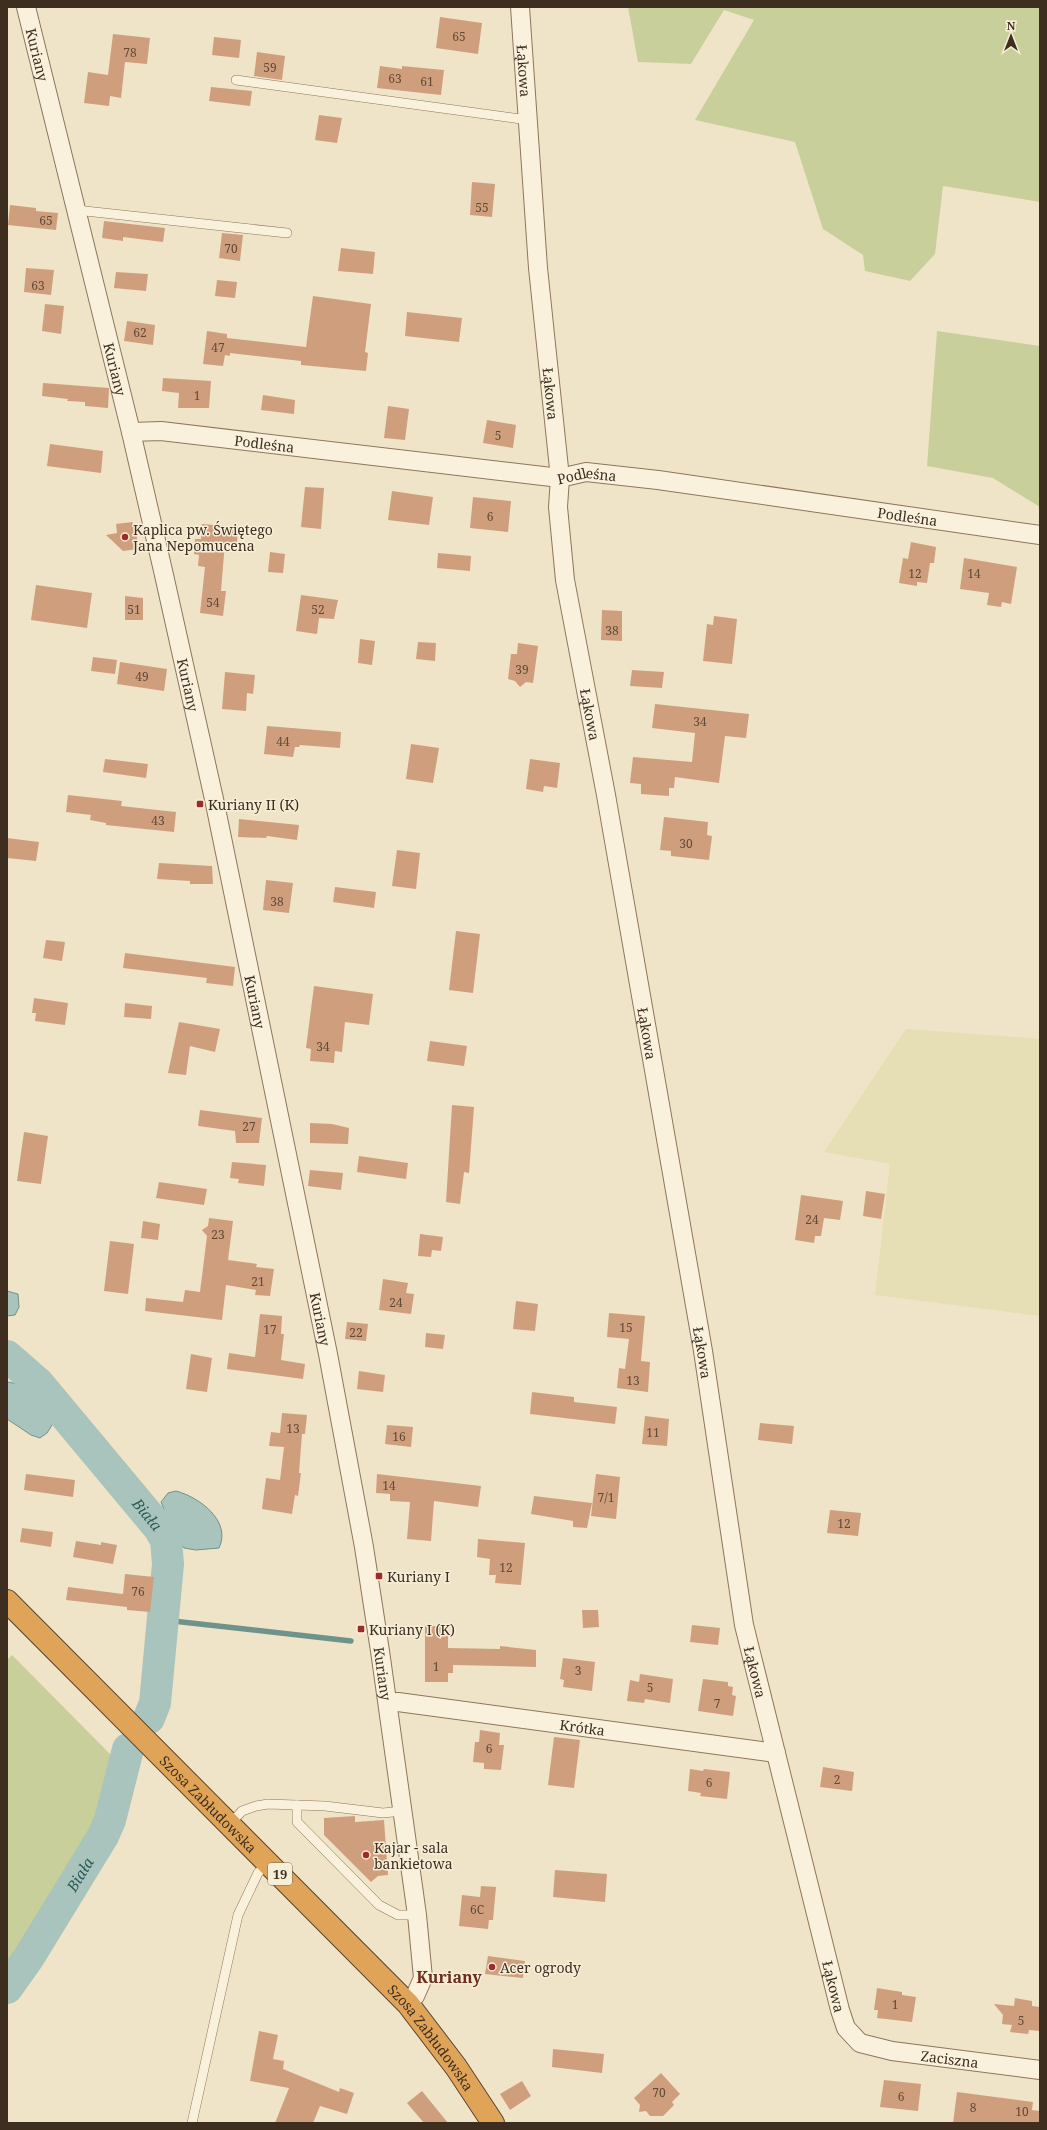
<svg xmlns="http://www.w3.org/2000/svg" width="1047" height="2130" font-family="'Noto Serif',serif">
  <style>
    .farmland { fill: #e6deb5 }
    .green { fill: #c9cf9b }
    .water { fill: #a9c4bc; stroke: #6f938a }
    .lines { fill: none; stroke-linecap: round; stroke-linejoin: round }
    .stream { stroke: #6f938a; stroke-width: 5.5 }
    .river { stroke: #a9c4bc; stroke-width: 32 }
    .building { fill: #cf9f7d }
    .lane-casing { stroke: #8d765c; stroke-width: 10 }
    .street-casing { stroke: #8d765c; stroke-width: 20 }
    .highway-casing { stroke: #5b4430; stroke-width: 24 }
    .lane { stroke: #faf1dc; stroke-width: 9 }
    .street { stroke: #faf1dc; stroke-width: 18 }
    .highway { stroke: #e0a458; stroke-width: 22 }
    .poi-dot { fill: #9e2a2b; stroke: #f7eed8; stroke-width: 1.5 }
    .labels { text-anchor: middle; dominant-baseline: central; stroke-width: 3; stroke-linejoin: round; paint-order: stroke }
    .number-label { font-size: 12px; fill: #624a37 }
    .shield { fill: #f7eed8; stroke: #756857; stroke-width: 1 }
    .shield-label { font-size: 13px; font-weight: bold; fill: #3d2e20 }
    .street-label { font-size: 14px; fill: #3d2e20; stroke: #f7eed8 }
    .poi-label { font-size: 14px; fill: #3d2e20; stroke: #f7eed8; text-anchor: start }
    .water-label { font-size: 15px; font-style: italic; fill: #2f5d5a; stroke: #f7eed8 }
    .quarter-label { font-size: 16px; font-weight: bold; fill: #6b2e1e; stroke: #f7eed8 }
  </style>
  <rect width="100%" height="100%" fill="#f0e4c8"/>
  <polygon class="farmland" points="906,1029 1040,1039 1040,1316 875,1295 890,1164 824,1152"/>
  <g class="green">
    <polygon points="628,7 1040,7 1040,202 943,186 935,254 910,281 865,271 863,255 823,229 795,142 695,120 754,20 724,10 691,64 638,62"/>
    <polygon points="937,331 1040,346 1040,507 993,478 927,466"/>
    <polygon points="12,1655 112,1756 101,1820 35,1934 7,1968 7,1660"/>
  </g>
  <g class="water">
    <polygon points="7,1291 18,1294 19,1307 15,1315 7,1316"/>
    <polygon points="9,1382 24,1386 54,1422 47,1433 40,1438 31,1435 7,1419 7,1383"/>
    <path d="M 176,1491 C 199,1497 232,1521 219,1548 L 196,1550 L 184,1548 L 174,1535 L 161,1502 L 168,1493 Z"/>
  </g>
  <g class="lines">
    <polyline class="stream" points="164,1620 351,1641"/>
    <g class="river">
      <path id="s1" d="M 7,1356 L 38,1383 L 159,1528 L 166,1540 L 168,1564 L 155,1703 L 149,1718"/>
      <path id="s2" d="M 7,1988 L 29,1957 L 103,1836 L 110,1820 L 128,1749"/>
    </g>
  </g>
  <g class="building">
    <polygon points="440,17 482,23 478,54 436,48"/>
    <polygon points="113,34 150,38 147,64 125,62 121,98 110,96 109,106 84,103 88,72 108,75"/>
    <polygon points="214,37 241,40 239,58 212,55"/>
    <polygon points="257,52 285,56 282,80 254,76"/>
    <polygon points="380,66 402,69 402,66 444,70 441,95 377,88"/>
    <polygon points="211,87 252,91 250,106 209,101"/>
    <polygon points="319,115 342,118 337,143 315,140"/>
    <polygon points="472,182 495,184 492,217 470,215"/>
    <polygon points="10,205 36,208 36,211 58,213 56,230 8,225"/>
    <polygon points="104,221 165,228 163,242 123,237 123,241 102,238"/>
    <polygon points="222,233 243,235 240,261 219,258"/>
    <polygon points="341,248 375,252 373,274 338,271"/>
    <polygon points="26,268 54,270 51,295 24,292"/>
    <polygon points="116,272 148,274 146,291 114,288"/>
    <polygon points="217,280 237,282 235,298 215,296"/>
    <polygon points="313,296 371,304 365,352 368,353 366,371 301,365 301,361 230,353 230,356 225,355 223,366 203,364 207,331 227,334 227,338 306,347"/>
    <polygon points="45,304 64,306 61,334 42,331"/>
    <polygon points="407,312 462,318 459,342 405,336"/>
    <polygon points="127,321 155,325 153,345 124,341"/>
    <polygon points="163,378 211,381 209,408 178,408 179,393 162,391"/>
    <polygon points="43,383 109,388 108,408 85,406 85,402 67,401 68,399 42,396"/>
    <polygon points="263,395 295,400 294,414 261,410"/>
    <polygon points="388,406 409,409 405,440 384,438"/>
    <polygon points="487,420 516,425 513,448 483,443"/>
    <polygon points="50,444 103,451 101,473 47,466"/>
    <polygon points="305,487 324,488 321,529 301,527"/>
    <polygon points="392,491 433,497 429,525 388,520"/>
    <polygon points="473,497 511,501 508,532 470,528"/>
    <polygon points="132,522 136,528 138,549 123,551 106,535 117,533 116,524"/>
    <polygon points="202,524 238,527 237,543 225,542 221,591 226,591 223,616 200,613 205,567 198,566 199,555 194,554 195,539 201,539"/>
    <polygon points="911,542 936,547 934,563 930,563 927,583 917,582 917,586 899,583 903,558 908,559"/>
    <polygon points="270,552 285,554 283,573 268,572"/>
    <polygon points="438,553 471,556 470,571 437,568"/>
    <polygon points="964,558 1017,567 1011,604 1002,602 1001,607 987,605 989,593 960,589"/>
    <polygon points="36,585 92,593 87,628 31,620"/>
    <polygon points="301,595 338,600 334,619 319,618 317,634 296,631"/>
    <polygon points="125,596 143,598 143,620 125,620"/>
    <polygon points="602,610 622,611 622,641 601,640"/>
    <polygon points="714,616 737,619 732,664 703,661 707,624 713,625"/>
    <polygon points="360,639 375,641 372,665 358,663"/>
    <polygon points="418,642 436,643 435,661 416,659"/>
    <polygon points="518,643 538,646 533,683 526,682 520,687 515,681 508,679 511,654 517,654"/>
    <polygon points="93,657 117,660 115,674 91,671"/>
    <polygon points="120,662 167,669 164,691 117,684"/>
    <polygon points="632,670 664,672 662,688 630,686"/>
    <polygon points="225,672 255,675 253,694 247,693 246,711 222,709"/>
    <polygon points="655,704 749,714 746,738 725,736 719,783 675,777 674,788 669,788 669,796 641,794 641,784 630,783 633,757 692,762 695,733 652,728"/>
    <polygon points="267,726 341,732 340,748 300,745 299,747 295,747 293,757 264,754"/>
    <polygon points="411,744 439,748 433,783 406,779"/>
    <polygon points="105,759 148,764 146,778 103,772"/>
    <polygon points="530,759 560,763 557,788 544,786 543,792 526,789"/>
    <polygon points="68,795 122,801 121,806 176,812 174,832 106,825 106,823 90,820 91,815 66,812"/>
    <polygon points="664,817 708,822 707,835 712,836 709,860 671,856 671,851 660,850"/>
    <polygon points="239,819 299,825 297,840 267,836 266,838 238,837"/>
    <polygon points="7,838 39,842 36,861 7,858"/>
    <polygon points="397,850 420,853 416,889 392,886"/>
    <polygon points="159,863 212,866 213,884 190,884 190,881 157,879"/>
    <polygon points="266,880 293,883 289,913 263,910"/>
    <polygon points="335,887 376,892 374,908 333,902"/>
    <polygon points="456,931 480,934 473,993 449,990"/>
    <polygon points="46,940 65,942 62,961 43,958"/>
    <polygon points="125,953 235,967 233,986 206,983 207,978 123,968"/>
    <polygon points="314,986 373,994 369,1025 345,1022 342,1052 335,1051 334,1063 310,1061 311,1049 306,1048"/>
    <polygon points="34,998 68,1003 65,1025 35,1021 36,1013 32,1013"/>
    <polygon points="125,1003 152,1006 151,1019 124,1017"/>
    <polygon points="179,1022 220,1029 215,1052 190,1046 186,1075 168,1073"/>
    <polygon points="430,1041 467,1046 464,1066 427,1061"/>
    <polygon points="452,1105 474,1107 469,1173 464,1172 460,1204 446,1202"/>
    <polygon points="200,1110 262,1118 259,1143 236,1143 235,1131 198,1126"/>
    <polygon points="310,1123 332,1124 349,1128 348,1144 310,1143"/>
    <polygon points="24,1132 48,1136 41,1184 17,1181"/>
    <polygon points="359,1156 408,1163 406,1179 357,1172"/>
    <polygon points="232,1162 266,1165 264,1186 238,1183 239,1179 230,1178"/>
    <polygon points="310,1170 343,1173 341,1190 308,1186"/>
    <polygon points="159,1182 207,1189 204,1205 156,1198"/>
    <polygon points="866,1191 885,1194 881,1219 863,1216"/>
    <polygon points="801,1195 843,1201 840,1220 824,1218 821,1236 815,1236 814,1243 795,1240"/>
    <polygon points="209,1218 233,1221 228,1260 257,1264 256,1267 274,1269 270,1296 255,1295 256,1290 226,1285 222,1320 145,1311 146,1298 183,1302 185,1290 200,1292 207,1236 202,1230 208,1226"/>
    <polygon points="143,1221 160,1224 158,1240 141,1238"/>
    <polygon points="420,1234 443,1237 441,1251 432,1250 431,1257 418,1256"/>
    <polygon points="110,1241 134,1244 128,1294 104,1291"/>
    <polygon points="383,1279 408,1283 406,1293 414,1294 411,1314 379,1310"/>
    <polygon points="516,1301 538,1304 535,1331 513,1329"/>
    <polygon points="609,1313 645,1316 641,1361 650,1362 648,1392 617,1388 619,1368 625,1369 629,1339 607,1337"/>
    <polygon points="260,1314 282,1316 281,1334 284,1334 281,1360 305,1364 303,1379 227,1369 229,1353 255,1357"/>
    <polygon points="347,1322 368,1324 366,1341 345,1339"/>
    <polygon points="426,1333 445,1335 443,1349 425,1347"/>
    <polygon points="191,1354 212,1358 207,1392 186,1389"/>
    <polygon points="359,1371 385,1375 383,1392 357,1389"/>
    <polygon points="532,1392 574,1397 574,1402 617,1407 615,1424 530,1414"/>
    <polygon points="282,1413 307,1415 305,1434 302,1434 299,1473 301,1473 298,1496 295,1495 292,1514 262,1509 266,1478 280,1480 284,1447 269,1446 271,1432 280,1433"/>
    <polygon points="645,1416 669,1419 667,1446 642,1444"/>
    <polygon points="760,1423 794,1426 792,1444 758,1440"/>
    <polygon points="387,1425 413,1427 411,1447 385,1444"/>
    <polygon points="26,1474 75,1480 73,1497 24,1490"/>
    <polygon points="377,1474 481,1486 478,1507 434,1501 431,1541 407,1539 410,1502 390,1501 390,1494 376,1493"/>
    <polygon points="596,1474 620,1477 616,1519 591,1516"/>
    <polygon points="534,1496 592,1503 587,1528 573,1527 573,1521 531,1514"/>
    <polygon points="830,1510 861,1513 858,1536 827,1533"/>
    <polygon points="22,1528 53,1532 51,1547 20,1542"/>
    <polygon points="478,1539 525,1543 521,1585 495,1583 496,1575 489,1575 490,1559 477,1557"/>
    <polygon points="76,1541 101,1545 101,1542 117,1545 113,1564 73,1557"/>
    <polygon points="125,1574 154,1577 150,1612 127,1610 127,1607 66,1600 68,1587 123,1594"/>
    <polygon points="582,1610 598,1610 599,1627 583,1628"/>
    <polygon points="692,1625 720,1628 718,1645 690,1642"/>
    <polygon points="425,1626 448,1626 448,1648 500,1649 500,1646 536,1650 536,1667 453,1665 453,1673 448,1673 448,1682 425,1682"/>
    <polygon points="563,1658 595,1662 592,1691 563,1687 564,1680 560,1679"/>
    <polygon points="640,1674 673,1679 670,1703 645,1699 644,1703 627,1701 630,1680 639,1682"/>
    <polygon points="703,1679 728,1682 728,1686 733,1687 732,1695 736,1696 733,1716 698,1711"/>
    <polygon points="480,1730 500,1733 499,1745 504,1745 501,1770 484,1769 484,1763 473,1762 475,1742 479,1742"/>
    <polygon points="554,1737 580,1740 574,1788 548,1785"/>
    <polygon points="823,1767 854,1772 852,1791 820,1787"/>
    <polygon points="690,1769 703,1771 704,1769 730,1772 727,1799 700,1796 701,1793 688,1791"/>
    <polygon points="355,1816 355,1822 384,1820 388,1875 378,1876 371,1882 324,1835 324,1818"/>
    <polygon points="555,1870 607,1874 605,1902 553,1897"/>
    <polygon points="481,1886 496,1887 493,1920 489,1920 488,1929 459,1926 462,1895 480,1897"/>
    <polygon points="488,1956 525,1961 523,1978 485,1974"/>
    <polygon points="877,1988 902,1992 902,1995 916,1997 912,2022 877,2018 878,2010 874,2010"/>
    <polygon points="1015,1998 1032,2001 1032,2006 1040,2007 1040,2031 1029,2030 1028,2034 1010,2032 1012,2025 1002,2024 1003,2015 994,2004 1014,2006"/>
    <polygon points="259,2031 278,2035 273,2059 284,2061 283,2069 339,2092 340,2088 354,2093 347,2114 320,2106 313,2123 275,2123 289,2088 250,2081"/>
    <polygon points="553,2049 604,2054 602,2073 552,2067"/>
    <polygon points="661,2073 680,2094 672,2102 674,2105 663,2116 650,2116 646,2111 639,2112 640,2105 634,2098"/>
    <polygon points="884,2080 921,2084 918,2111 880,2107"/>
    <polygon points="522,2081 531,2096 510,2110 500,2094"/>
    <polygon points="422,2091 448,2123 424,2123 407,2103"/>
    <polygon points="957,2092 1033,2102 1032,2110 1040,2111 1040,2123 953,2123"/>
  </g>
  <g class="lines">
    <defs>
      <g id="lane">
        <polyline points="236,80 528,120"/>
        <polyline points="76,210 287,233"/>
        <polyline points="297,1805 297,1822 379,1905 398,1915 417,1915"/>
        <polyline points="230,1824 242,1811 256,1806 268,1804 325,1806 383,1813 402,1811"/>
        <polyline points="192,2123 238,1915 258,1873 268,1863"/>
      </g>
      <g id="street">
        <path id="s3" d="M 26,7 L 131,432 L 164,575 L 214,799 L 328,1354 L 364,1547 L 380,1651 L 417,1915 L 423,1978 L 415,1996 L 408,2004"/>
        <path id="s4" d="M 520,7 L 538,268 L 560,478 L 558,507 L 565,580 L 606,795 L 703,1351 L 744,1625 L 840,2010 L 846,2028 L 860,2043 L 892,2051 L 1040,2070"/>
        <path id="s5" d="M 131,432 L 161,431 L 560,478 L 586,472 L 658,480 L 1040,535"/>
        <path id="s6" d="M 388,1703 L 398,1702 L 776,1753"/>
      </g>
      <g id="highway">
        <path id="s7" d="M 7,1601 L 408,2004 L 456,2067 L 493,2123"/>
      </g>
    </defs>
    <use href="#lane" class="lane-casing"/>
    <use href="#street" class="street-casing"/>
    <use href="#highway" class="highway-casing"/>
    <use href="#lane" class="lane"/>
    <use href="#street" class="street"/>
    <use href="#highway" class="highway"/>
  </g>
  <g class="poi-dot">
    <circle cx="125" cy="537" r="4"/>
    <rect x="196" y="800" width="8" height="8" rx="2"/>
    <rect x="375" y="1572" width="8" height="8" rx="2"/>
    <rect x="357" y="1625" width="8" height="8" rx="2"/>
    <circle cx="366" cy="1855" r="4"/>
    <circle cx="492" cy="1967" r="4"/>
  </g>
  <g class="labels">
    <g class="number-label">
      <text x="459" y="36">65</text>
      <text x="130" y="52">78</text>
      <text x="270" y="67">59</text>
      <text x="395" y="78">63</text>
      <text x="427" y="81">61</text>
      <text x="482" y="207">55</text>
      <text x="46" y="220">65</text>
      <text x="231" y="248">70</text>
      <text x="38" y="285">63</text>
      <text x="140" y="332">62</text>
      <text x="218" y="347">47</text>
      <text x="197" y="395">1</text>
      <text x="498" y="435">5</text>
      <text x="490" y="516">6</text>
      <text x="915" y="573">12</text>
      <text x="974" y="573">14</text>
      <text x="213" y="602">54</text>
      <text x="134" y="609">51</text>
      <text x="318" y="609">52</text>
      <text x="612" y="630">38</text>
      <text x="522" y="669">39</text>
      <text x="142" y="676">49</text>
      <text x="700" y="721">34</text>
      <text x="283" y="741">44</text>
      <text x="158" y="820">43</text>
      <text x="686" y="843">30</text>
      <text x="277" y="901">38</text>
      <text x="323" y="1046">34</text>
      <text x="249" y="1126">27</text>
      <text x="812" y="1219">24</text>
      <text x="218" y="1234">23</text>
      <text x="258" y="1281">21</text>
      <text x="396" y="1302">24</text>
      <text x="626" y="1327">15</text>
      <text x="270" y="1329">17</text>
      <text x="356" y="1332">22</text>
      <text x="633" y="1380">13</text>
      <text x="293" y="1428">13</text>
      <text x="653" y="1432">11</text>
      <text x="399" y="1436">16</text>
      <text x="389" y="1485">14</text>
      <text x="606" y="1497">7/1</text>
      <text x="844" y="1523">12</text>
      <text x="506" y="1567">12</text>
      <text x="138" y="1591">76</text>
      <text x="436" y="1666">1</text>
      <text x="578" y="1670">3</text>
      <text x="650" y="1687">5</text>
      <text x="717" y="1703">7</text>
      <text x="489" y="1748">6</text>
      <text x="837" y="1779">2</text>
      <text x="709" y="1782">6</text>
      <text x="477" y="1909">6C</text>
      <text x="895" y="2004">1</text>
      <text x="1021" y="2020">5</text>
      <text x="659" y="2092">70</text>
      <text x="901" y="2096">6</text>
      <text x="973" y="2107">8</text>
      <text x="1022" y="2111">10</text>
    </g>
    <rect class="shield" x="268" y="1863" width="24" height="22" rx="3"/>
    <g class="shield-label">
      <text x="280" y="1874">19</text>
    </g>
    <g class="street-label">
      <text stroke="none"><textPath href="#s3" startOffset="49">Kuriany</textPath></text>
      <text stroke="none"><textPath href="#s4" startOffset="64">Łąkowa</textPath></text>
      <text stroke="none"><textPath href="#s3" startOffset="373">Kuriany</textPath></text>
      <text stroke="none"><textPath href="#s4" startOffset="388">Łąkowa</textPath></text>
      <text stroke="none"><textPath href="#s5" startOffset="134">Podleśna</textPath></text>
      <text stroke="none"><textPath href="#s5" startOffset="459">Podleśna</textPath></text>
      <text stroke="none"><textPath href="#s5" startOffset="783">Podleśna</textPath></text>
      <text stroke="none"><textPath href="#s3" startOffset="697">Kuriany</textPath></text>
      <text stroke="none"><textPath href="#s4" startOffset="712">Łąkowa</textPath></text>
      <text stroke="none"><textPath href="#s3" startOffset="1021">Kuriany</textPath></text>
      <text stroke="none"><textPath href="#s4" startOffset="1036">Łąkowa</textPath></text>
      <text stroke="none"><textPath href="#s3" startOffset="1345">Kuriany</textPath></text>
      <text stroke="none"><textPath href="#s4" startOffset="1360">Łąkowa</textPath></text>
      <text stroke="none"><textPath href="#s4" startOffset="1684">Łąkowa</textPath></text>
      <text stroke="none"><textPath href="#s3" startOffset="1705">Kuriany</textPath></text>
      <text stroke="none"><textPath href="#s6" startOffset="196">Krótka</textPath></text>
      <text stroke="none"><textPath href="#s7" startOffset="286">Szosa Zabłudowska</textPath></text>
      <text stroke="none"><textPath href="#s4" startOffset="2008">Łąkowa</textPath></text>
      <text stroke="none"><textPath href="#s7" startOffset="609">Szosa Zabłudowska</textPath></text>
      <text stroke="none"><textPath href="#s4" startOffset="2163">Zaciszna</textPath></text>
    </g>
    <g class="poi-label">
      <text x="133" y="529">Kaplica pw. Świętego<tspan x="133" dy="16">Jana Nepomucena</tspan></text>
      <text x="208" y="804">Kuriany II (K)</text>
      <text x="387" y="1576">Kuriany I</text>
      <text x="369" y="1629">Kuriany I (K)</text>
      <text x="374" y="1847">Kajar - sala<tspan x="374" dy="16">bankietowa</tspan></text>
      <text x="500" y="1967">Acer ogrody</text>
    </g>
    <g class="water-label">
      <text stroke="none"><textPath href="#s1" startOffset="212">Biała</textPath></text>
      <text stroke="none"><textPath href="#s2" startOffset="135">Biała</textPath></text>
    </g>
    <g class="quarter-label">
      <text x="449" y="1977">Kuriany</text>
    </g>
  </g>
  <rect width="1047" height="2130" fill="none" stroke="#3d2e20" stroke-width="16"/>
  <g transform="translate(1011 36)" stroke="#f7eed8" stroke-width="3" paint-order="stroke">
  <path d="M0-3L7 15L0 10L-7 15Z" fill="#3d2e20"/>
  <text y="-6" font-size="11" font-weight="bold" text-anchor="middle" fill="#3d2e20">N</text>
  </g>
</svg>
